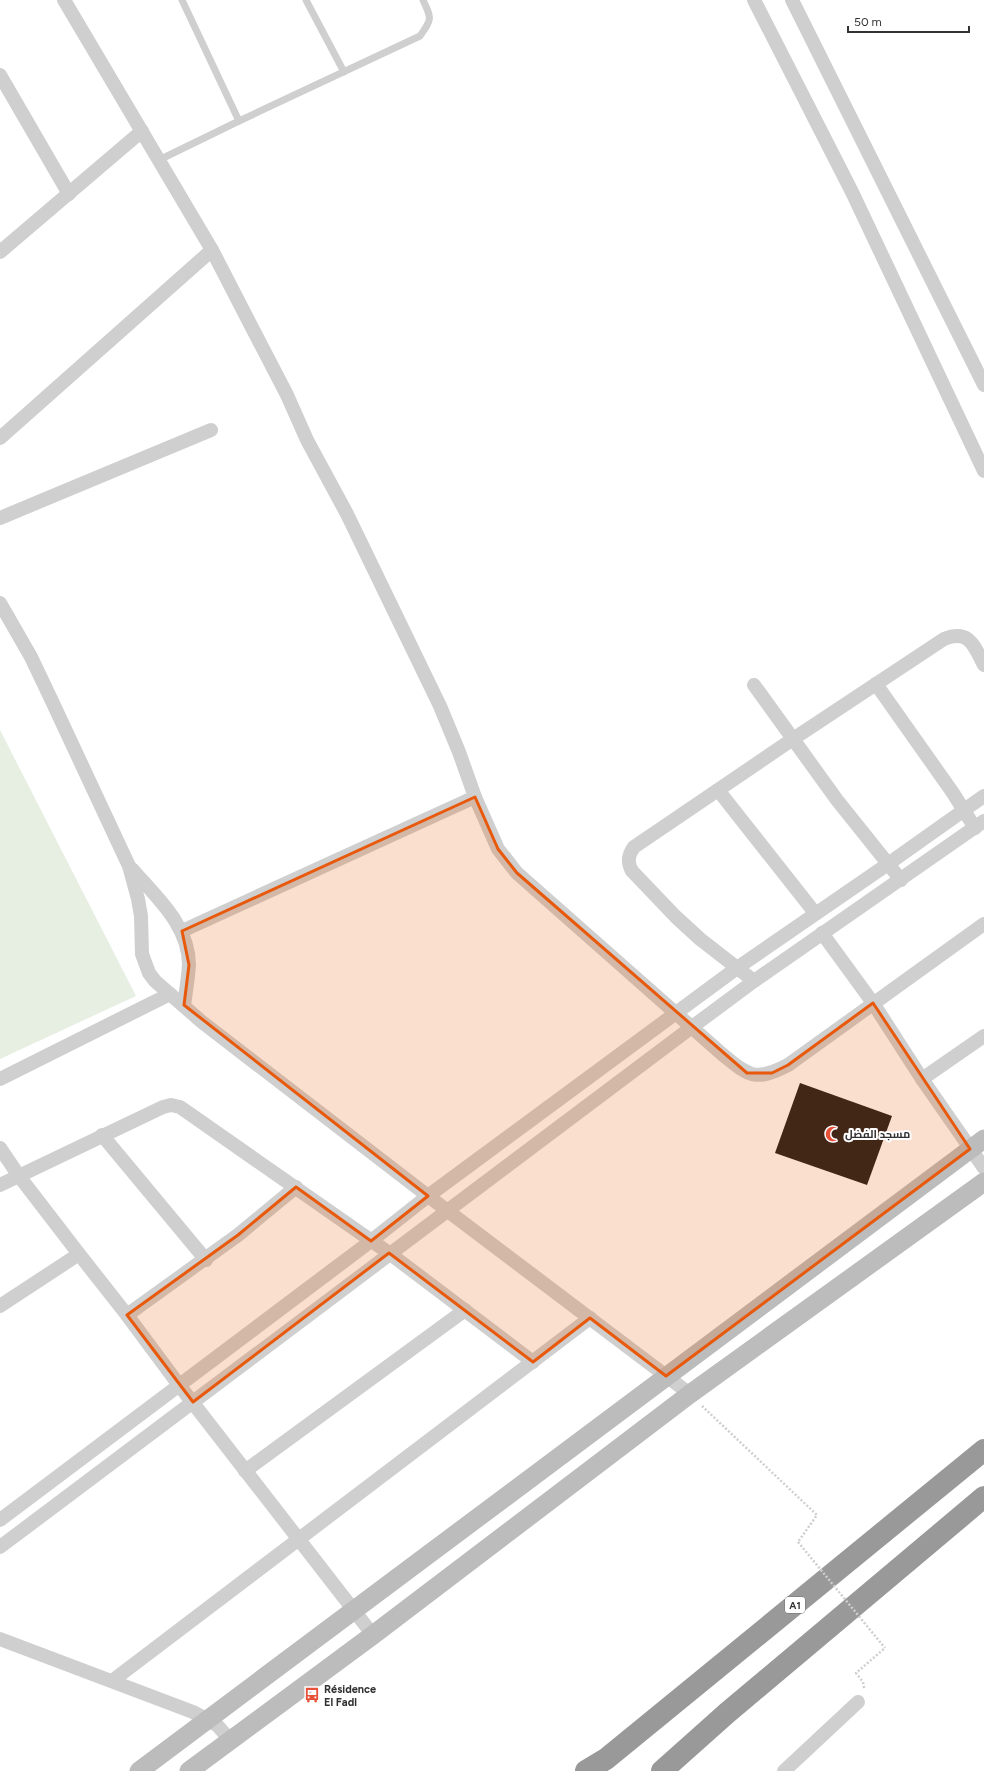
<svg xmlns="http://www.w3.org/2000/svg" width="984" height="1771" font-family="Figtree,Cairo,sans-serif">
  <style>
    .green { fill: #e6efe1 }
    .building { fill: #191919 }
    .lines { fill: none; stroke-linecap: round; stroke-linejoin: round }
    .path { stroke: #cfcfcf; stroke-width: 2.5; stroke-dasharray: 2 2; stroke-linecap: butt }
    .lane { stroke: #cfcfcf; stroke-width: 7 }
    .street { stroke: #cfcfcf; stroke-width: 14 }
    .secondary { stroke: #bcbcbc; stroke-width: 19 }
    .highway { stroke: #999; stroke-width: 22 }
    .path-bridge { stroke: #cfcfcf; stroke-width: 2.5; stroke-dasharray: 2 2; stroke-linecap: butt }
    .marked { fill: #e8590c; fill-opacity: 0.2; stroke: #e8590c; stroke-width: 3; stroke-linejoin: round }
    .labels { text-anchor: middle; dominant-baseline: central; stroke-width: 4; stroke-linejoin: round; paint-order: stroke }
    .shield { fill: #fff; stroke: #707070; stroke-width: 1 }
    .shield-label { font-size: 10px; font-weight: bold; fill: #323232 }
    .poi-label { font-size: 11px; font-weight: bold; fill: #323232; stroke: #fff; text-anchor: start }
  </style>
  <rect width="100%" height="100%" fill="#fff"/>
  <polygon class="green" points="0,730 136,996 0,1059"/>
  <polygon class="building" points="800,1083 892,1116 867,1185 775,1153"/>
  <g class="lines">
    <g class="path">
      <polyline points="702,1406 817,1515 798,1542"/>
      <polyline points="864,1688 863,1682 856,1673 885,1648"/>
    </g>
    <g class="lane">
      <polyline points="306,0 344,72"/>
      <path d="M 239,121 L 420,36 C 432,19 432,19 423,0"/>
      <polyline points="159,160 239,121 182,0"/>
    </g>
    <g class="street">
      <path d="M 64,0 L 212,250 L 246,316 L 287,395 L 307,440 L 347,514 L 440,706 L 459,752 L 475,797 L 498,849 L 517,873 L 722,1054 C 749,1076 755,1082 788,1065 L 984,924"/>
      <polyline points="754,0 852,192 984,471"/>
      <polyline points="792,0 984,385"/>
      <polyline points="0,75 69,194"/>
      <polyline points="0,252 142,131"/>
      <polyline points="0,438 212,250"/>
      <polyline points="0,518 211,430"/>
      <polyline points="0,603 31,657 51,699 129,866 138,899 141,916 142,954 149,973 155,981 202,1022 428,1196 690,1394"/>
      <polyline points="876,684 953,793 975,828"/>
      <polyline points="754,685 837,800 901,880"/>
      <polyline points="718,790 815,913"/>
      <path d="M 132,869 C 156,897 189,925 189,965 C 188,979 186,992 184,1005"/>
      <polyline points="182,931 475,797"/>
      <polyline points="822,933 873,1003 922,1079 984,1168"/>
      <path d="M 754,981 L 700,939 L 676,917 L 632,871 C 627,862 628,855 634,847 L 793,739 L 944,639 C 970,629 974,646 984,665"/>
      <polyline points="0,1079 170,994"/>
      <polyline points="922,1079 984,1036"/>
      <polyline points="102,1135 206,1260"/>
      <polyline points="0,1148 19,1176 79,1254 127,1315 179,1385 373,1635"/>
      <polyline points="0,1185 163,1107 171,1105 180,1107 389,1253 533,1362"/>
      <polyline points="0,1306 79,1254"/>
      <polyline points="127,1315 238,1235 296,1187"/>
      <polyline points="245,1471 465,1310"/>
      <polyline points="0,1520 371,1241 428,1196 737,968 888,864 984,796"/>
      <polyline points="0,1547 692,1027 754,981 984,821"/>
      <polyline points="0,1639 193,1712 217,1725 231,1741"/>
      <polyline points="112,1681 590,1318"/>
      <polyline points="784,1771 858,1702"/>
    </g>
    <g class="secondary">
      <polyline points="139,1771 984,1139"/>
      <polyline points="189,1771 373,1635 690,1394 984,1182"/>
    </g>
    <g class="highway">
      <polyline points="586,1771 606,1759 984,1450"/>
      <polyline points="662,1771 727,1713 984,1497"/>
    </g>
    <polyline class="path-bridge" points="798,1542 885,1648"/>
  </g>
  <path class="marked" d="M 475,797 L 498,849 L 517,873 L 747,1073 L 772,1073 L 788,1065 L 873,1003 L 970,1149 L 666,1376 L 590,1318 L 533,1362 L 389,1253 L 193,1402 L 127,1315 L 238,1235 L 296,1187 L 371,1241 L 428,1196 L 184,1005 L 189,965 L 182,931 Z"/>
  <defs>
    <symbol id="mosque-bare" viewBox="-9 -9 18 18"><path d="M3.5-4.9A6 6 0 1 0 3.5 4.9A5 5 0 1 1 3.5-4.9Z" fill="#e65138" stroke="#fff" stroke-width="2.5" paint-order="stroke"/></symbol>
    <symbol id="bus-bare" viewBox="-9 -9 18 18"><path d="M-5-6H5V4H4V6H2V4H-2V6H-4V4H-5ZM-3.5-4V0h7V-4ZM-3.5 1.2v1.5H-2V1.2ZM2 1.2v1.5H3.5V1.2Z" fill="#e65138" stroke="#fff" stroke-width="2.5" paint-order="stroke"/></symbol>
  </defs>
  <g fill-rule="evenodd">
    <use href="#mosque-bare" x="822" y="1123" width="22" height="22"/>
    <use href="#bus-bare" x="301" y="1684" width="22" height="22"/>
  </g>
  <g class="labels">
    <rect class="shield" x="785" y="1597" width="20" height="16" rx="3"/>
    <g class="shield-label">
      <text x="795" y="1605">A1</text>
    </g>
    <g class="poi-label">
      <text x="845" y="1134">مسجد الفضل</text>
      <text x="324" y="1689">Résidence<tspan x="324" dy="13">El Fadl</tspan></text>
    </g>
  </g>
  <path d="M848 26v6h121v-6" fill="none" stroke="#323232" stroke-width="2"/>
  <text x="854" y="26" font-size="12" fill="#323232" stroke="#ffffff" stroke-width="3" paint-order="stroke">50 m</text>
</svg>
